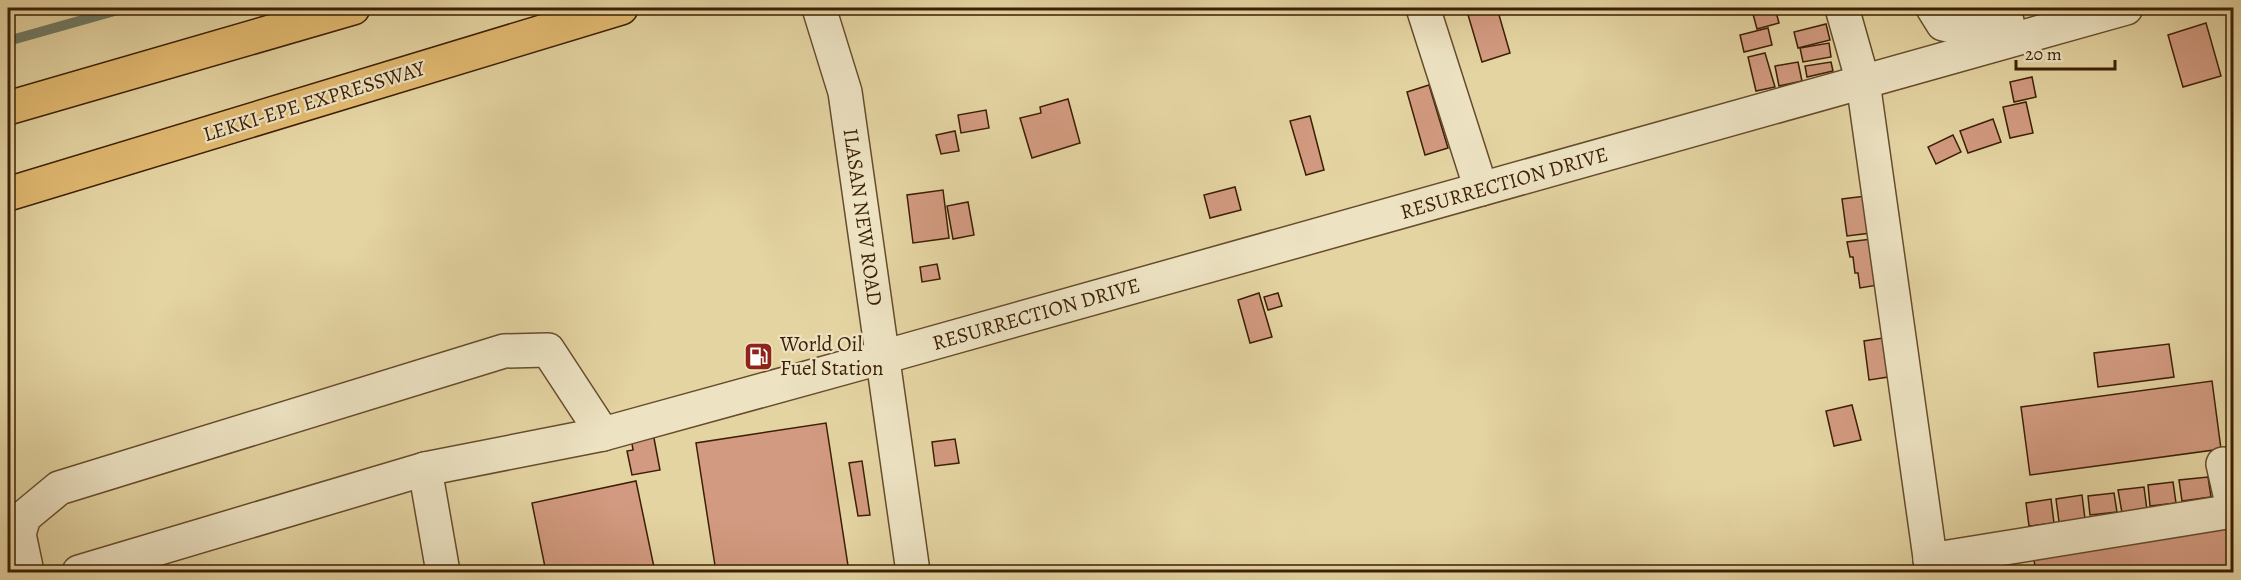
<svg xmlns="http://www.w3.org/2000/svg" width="2241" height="580" font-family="Alegreya,serif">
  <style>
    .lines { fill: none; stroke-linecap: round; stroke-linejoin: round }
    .stream { stroke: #717b66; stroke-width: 10 }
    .building { fill: #d29a80; stroke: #3c1f05; stroke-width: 1.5 }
    .minor-casing { stroke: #664c2c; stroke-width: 36 }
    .highway-casing { stroke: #3c1f05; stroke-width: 36 }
    .minor { stroke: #ede3c3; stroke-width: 33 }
    .highway { stroke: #e2ba71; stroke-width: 33 }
    .labels { text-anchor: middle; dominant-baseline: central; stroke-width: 4.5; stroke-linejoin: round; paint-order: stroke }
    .street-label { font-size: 21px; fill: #3c1f05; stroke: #ede3c3 }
    .poi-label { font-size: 21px; fill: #3c1f05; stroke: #ede3c3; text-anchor: start }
  </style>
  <rect width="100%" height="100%" fill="#e4d4a2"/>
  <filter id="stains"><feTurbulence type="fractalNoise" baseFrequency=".00333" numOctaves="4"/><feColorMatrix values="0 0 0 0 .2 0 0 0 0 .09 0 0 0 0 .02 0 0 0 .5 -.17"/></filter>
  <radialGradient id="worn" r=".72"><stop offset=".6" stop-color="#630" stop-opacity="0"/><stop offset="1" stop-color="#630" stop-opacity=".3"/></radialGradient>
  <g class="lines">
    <polyline class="stream" points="8,41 125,8"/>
  </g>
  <g class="building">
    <polygon points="1466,8 1497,8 1510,53 1482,62"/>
    <polygon points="1775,8 1779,23 1757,29 1753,14"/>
    <polygon points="2206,23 2221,76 2183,87 2168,35"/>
    <polygon points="1826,24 1830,40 1798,48 1794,32"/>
    <polygon points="1768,28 1772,45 1744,52 1740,35"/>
    <polygon points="1829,43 1831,57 1803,62 1800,48"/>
    <polygon points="1765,53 1775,87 1756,91 1748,57"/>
    <polygon points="1798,62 1802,81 1779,86 1775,66"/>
    <polygon points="1831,62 1833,71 1807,77 1805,66"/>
    <polygon points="2032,77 2036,97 2014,102 2010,82"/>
    <polygon points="1429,85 1448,148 1425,155 1407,92"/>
    <polygon points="1068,99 1080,143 1032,158 1020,118 1041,113 1040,107"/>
    <polygon points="2026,102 2033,133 2010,138 2003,107"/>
    <polygon points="986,110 989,128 961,133 958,115"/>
    <polygon points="1310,116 1324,170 1306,175 1290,121"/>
    <polygon points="1993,119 2001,142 1968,153 1960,131"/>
    <polygon points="955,131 959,151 941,154 936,135"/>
    <polygon points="1953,135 1961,152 1936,164 1928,147"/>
    <polygon points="1235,187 1241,210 1210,218 1204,195"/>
    <polygon points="943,190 949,238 913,243 907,195"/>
    <polygon points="1866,196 1871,233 1847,236 1842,199"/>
    <polygon points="968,202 974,235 953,239 947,206"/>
    <polygon points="1872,239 1878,285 1860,288 1858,273 1855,273 1853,257 1850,257 1847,242"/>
    <polygon points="937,264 940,279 922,282 920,267"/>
    <polygon points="1259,293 1272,337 1250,343 1238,300"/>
    <polygon points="1278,293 1282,306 1268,310 1264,297"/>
    <polygon points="1883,338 1888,377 1869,380 1864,341"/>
    <polygon points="2169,344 2174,377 2098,387 2094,353"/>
    <polygon points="2212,381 2221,449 2030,475 2021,407"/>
    <polygon points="1852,405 1861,440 1834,446 1826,411"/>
    <polygon points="826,423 849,572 716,572 696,443"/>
    <polygon points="653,433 660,470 632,475 627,451 633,450 631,437"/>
    <polygon points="955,439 959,463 935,466 932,442"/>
    <polygon points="862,461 870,515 858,516 849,463"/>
    <polygon points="2208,477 2211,497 2182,501 2179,480"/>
    <polygon points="636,481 655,572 546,572 532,503"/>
    <polygon points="2173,482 2176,503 2150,506 2148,485"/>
    <polygon points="2144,487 2147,510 2122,513 2118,490"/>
    <polygon points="2114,493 2117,512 2090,515 2088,496"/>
    <polygon points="2082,495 2085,519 2059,522 2056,499"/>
    <polygon points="2051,499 2054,523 2029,526 2026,503"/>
    <polygon points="2226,524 2233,572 2036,572 2033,554"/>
  </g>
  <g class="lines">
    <defs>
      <g id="minor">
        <polyline points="819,8 845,92 913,572"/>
        <polyline points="1423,8 1481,189"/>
        <polyline points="1842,8 1863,82 1932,572"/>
        <polyline points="1933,8 1943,24 1969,30 2007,21"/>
        <polyline points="2223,464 2234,512"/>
        <polyline points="425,469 443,572"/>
        <polyline points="1930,560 2233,511"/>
        <polyline points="27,572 19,534 24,517 59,488 504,351 548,350 603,434"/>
        <polyline points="79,572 425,469 603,434 883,357 2126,8"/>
      </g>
      <g id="highway">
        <polyline points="8,108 353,8"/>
        <polyline points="8,194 621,8"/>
      </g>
    </defs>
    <use href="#minor" class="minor-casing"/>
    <use href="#highway" class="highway-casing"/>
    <use href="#minor" class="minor"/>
    <use href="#highway" class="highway"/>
  </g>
  <defs>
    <symbol id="fuel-square" viewBox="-11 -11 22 22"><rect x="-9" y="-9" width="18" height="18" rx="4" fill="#8f2418" stroke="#ede3c3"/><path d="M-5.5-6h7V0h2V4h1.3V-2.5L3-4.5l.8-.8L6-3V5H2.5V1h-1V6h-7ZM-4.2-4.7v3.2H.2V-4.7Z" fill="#fff"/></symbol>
  </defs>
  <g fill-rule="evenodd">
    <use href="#fuel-square" x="742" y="340" width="33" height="33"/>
  </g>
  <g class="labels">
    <g class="street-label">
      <text transform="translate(314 101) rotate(-17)">LEKKI-EPE EXPRESSWAY</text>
      <text transform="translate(1504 183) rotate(-16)">RESURRECTION DRIVE</text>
      <text transform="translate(863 217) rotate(82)">ILASAN NEW ROAD</text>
      <text transform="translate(1036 314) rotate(-16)">RESURRECTION DRIVE</text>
    </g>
    <g class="poi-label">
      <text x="780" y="344">World Oil<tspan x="780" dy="24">Fuel Station</tspan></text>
    </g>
  </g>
  <rect width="2241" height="580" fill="none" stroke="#e4d4a2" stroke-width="30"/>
  <rect x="9" y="9" width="2223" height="562" fill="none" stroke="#3c1f05" stroke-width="3"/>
  <rect x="15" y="15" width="2211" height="550" fill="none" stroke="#3c1f05" stroke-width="1.5"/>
  <path d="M2016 60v9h99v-9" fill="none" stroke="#3c1f05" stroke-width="3"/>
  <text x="2025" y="60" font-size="18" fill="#3c1f05" stroke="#ede3c3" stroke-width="4.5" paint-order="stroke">20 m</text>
  <rect width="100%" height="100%" filter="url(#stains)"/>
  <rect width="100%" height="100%" fill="url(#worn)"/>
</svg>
